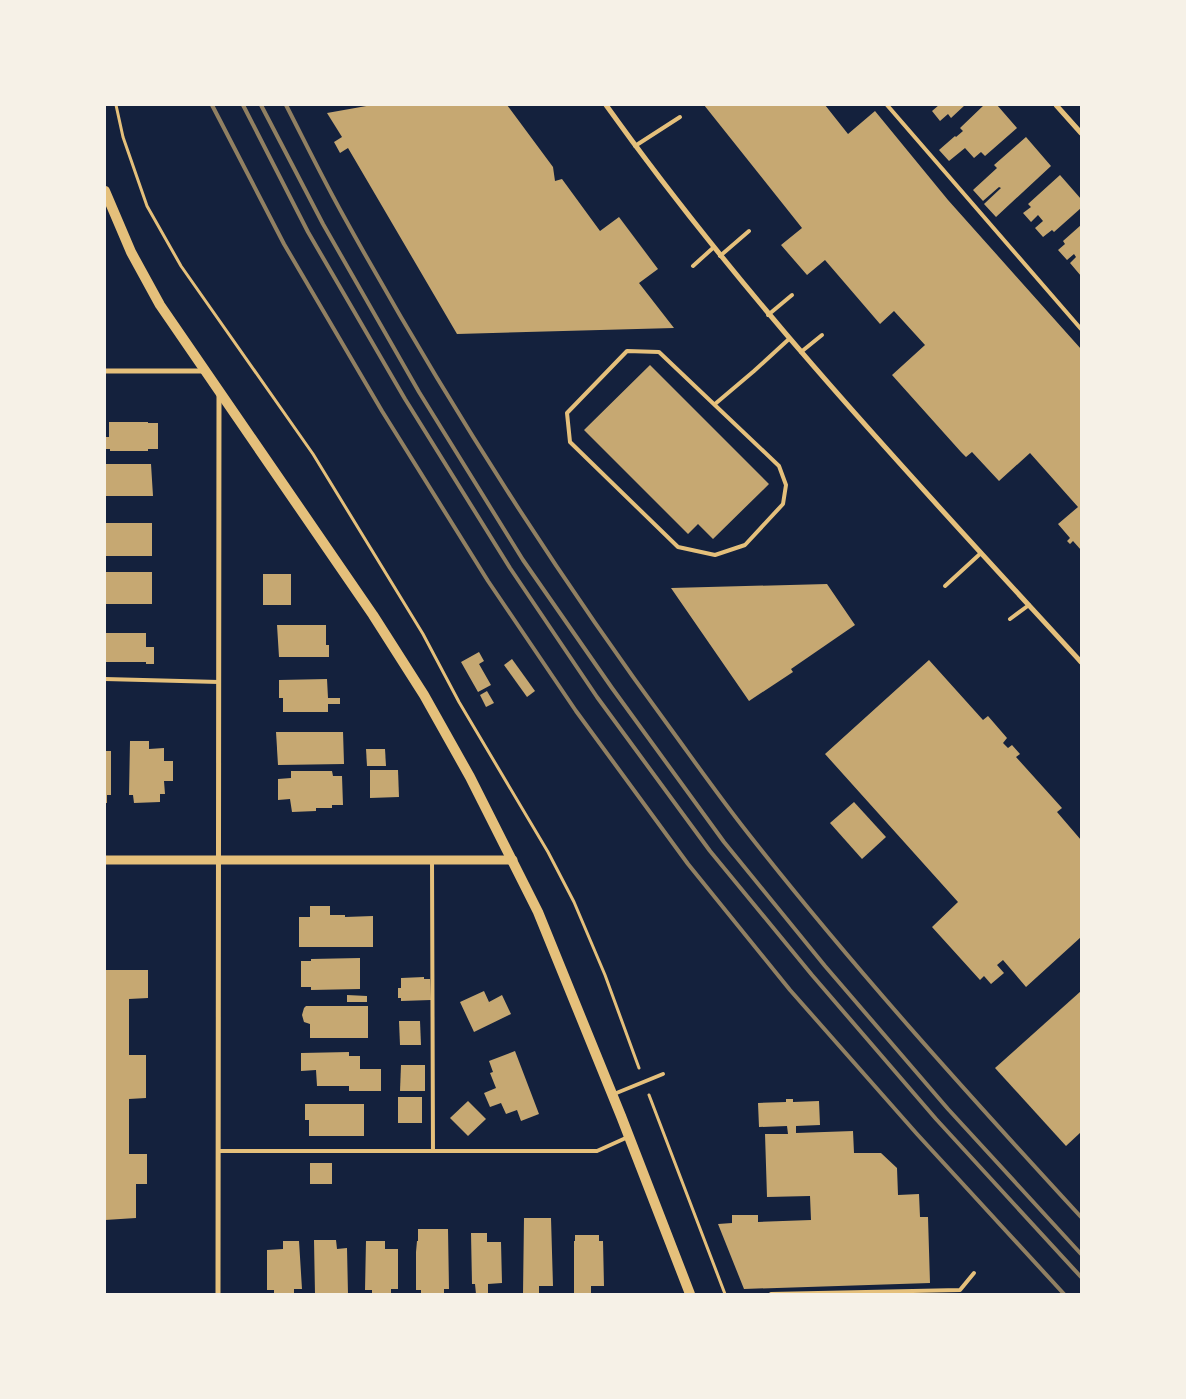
<svg xmlns="http://www.w3.org/2000/svg" width="1186" height="1399" font-family="Montserrat,sans-serif">
  <style>
    .building { fill: #c6a872 }
    .lines { fill: none; stroke-linecap: round; stroke-linejoin: round }
    .path { stroke: #e5c07b; stroke-width: 3 }
    .service { stroke: #e5c07b; stroke-width: 4 }
    .minor { stroke: #e5c07b; stroke-width: 5 }
    .tertiary { stroke: #e5c07b; stroke-width: 9 }
    .secondary { stroke: #e5c07b; stroke-width: 10 }
    .rail { stroke: #918062; stroke-width: 4 }
  </style>
  <rect width="100%" height="100%" fill="#14213d"/>
  <g class="building">
    <polygon points="372,105 507,105 553,167 555,181 562,179 600,231 619,217 658,269 639,283 674,328 457,334 348,148 340,153 334,142 342,137 327,113"/>
    <polygon points="704,105 825,105 848,134 875,111 948,200 1081,349 1081,550 1073,541 1070,544 1067,541 1070,538 1058,524 1078,507 1030,453 999,481 972,452 966,457 961,452 892,375 925,345 894,311 880,324 825,260 807,275 781,245 802,228"/>
    <polygon points="939,105 965,105 951,118 948,114 940,121 932,111"/>
    <polygon points="984,105 997,105 1017,128 985,156 981,152 974,158 965,148 949,161 939,150 955,136 956,137 963,131 960,128"/>
    <polygon points="1026,137 1051,166 996,217 984,204 1001,188 999,187 983,201 973,190 997,168 994,165"/>
    <polygon points="1060,175 1081,199 1081,208 1054,232 1052,230 1043,237 1035,228 1043,221 1038,215 1031,222 1023,213 1031,207 1028,204"/>
    <polygon points="1081,225 1081,276 1070,263 1076,257 1074,254 1067,260 1058,250 1065,244 1063,241"/>
    <polygon points="650,365 769,484 713,539 698,524 688,534 584,430"/>
    <polygon points="109,422 148,422 148,423 158,423 158,449 148,449 148,451 110,451 110,449 105,449 105,437 109,437"/>
    <polygon points="105,464 151,464 153,496 105,496"/>
    <rect x="105" y="523" width="47" height="33"/>
    <rect x="105" y="572" width="47" height="32"/>
    <rect x="263" y="574" width="28" height="31"/>
    <polygon points="827,584 855,625 791,669 793,672 749,701 671,588"/>
    <polygon points="277,625 326,625 326,645 329,645 329,657 279,657"/>
    <polygon points="105,633 146,633 146,647 154,647 154,664 146,664 146,662 105,662"/>
    <polygon points="479,652 484,661 479,664 491,685 478,692 461,662"/>
    <polygon points="512,659 535,691 527,697 504,665"/>
    <polygon points="929,660 983,720 988,716 1007,738 1003,743 1008,748 1012,745 1020,754 1016,757 1062,808 1057,812 1081,840 1081,937 1026,987 1003,960 997,965 1004,973 991,984 984,976 980,980 932,927 958,902 825,754"/>
    <polygon points="327,679 328,698 340,698 340,704 328,704 328,712 283,712 283,698 279,698 279,680"/>
    <polygon points="487,691 494,703 486,707 480,695"/>
    <polygon points="276,732 343,732 344,764 278,765"/>
    <polygon points="130,741 149,741 149,749 164,748 164,761 173,761 173,781 164,781 165,794 160,794 160,802 134,803 133,795 129,795"/>
    <polygon points="366,749 385,749 386,766 367,766"/>
    <polygon points="105,751 111,751 111,795 107,795 107,803 105,803"/>
    <polygon points="370,770 398,770 399,797 370,798"/>
    <polygon points="291,771 332,771 333,776 342,776 343,805 332,805 332,808 316,808 316,811 292,812 290,799 278,800 278,779 291,778"/>
    <polygon points="854,802 886,837 862,859 830,823"/>
    <polygon points="310,906 330,906 330,915 345,915 345,917 373,916 373,947 299,947 299,917 310,917"/>
    <polygon points="360,958 360,989 311,990 311,987 301,987 301,961 311,961 311,959"/>
    <polygon points="105,970 148,970 148,998 129,999 129,1055 146,1055 146,1098 129,1099 129,1154 147,1154 147,1184 136,1184 136,1218 105,1220"/>
    <polygon points="424,977 424,979 430,979 431,1000 401,1001 401,998 398,998 398,988 401,988 401,978"/>
    <polygon points="484,991 489,1002 502,995 511,1014 474,1032 460,1002"/>
    <polygon points="1081,991 1081,1132 1066,1146 995,1068"/>
    <polygon points="347,995 367,996 367,1002 347,1002"/>
    <polygon points="306,1006 368,1006 368,1038 310,1038 310,1024 304,1022 302,1015 304,1008"/>
    <polygon points="399,1021 420,1021 421,1045 400,1045"/>
    <polygon points="515,1051 539,1114 521,1121 517,1110 506,1114 501,1103 490,1107 484,1093 496,1088 490,1073 493,1072 489,1061"/>
    <polygon points="349,1052 349,1056 360,1056 360,1069 381,1069 381,1091 349,1091 349,1086 317,1086 316,1070 301,1071 301,1053"/>
    <polygon points="401,1065 425,1065 425,1091 400,1091"/>
    <rect x="398" y="1097" width="24" height="26"/>
    <polygon points="786,1099 793,1099 793,1102 819,1101 820,1125 796,1126 796,1133 853,1131 854,1153 881,1153 897,1168 898,1195 919,1194 920,1217 928,1217 930,1283 744,1289 718,1224 732,1223 732,1215 758,1215 758,1222 811,1220 810,1196 767,1197 765,1134 788,1134 787,1126 759,1127 758,1103 786,1102"/>
    <polygon points="468,1101 486,1119 468,1136 450,1118"/>
    <polygon points="305,1104 364,1104 364,1136 309,1136 309,1120 305,1120"/>
    <rect x="310" y="1163" width="22" height="21"/>
    <polygon points="524,1218 551,1218 553,1286 539,1286 539,1294 523,1294"/>
    <polygon points="418,1229 448,1229 449,1289 444,1289 444,1294 421,1294 421,1290 416,1290 416,1252 417,1241 418,1241"/>
    <polygon points="471,1233 487,1233 487,1242 501,1242 502,1283 488,1284 488,1294 476,1294 475,1284 472,1284"/>
    <polygon points="575,1235 599,1235 599,1241 603,1241 604,1286 591,1286 591,1294 574,1294 574,1241 575,1241"/>
    <polygon points="314,1240 336,1240 337,1249 347,1248 348,1294 315,1294"/>
    <polygon points="283,1241 299,1241 302,1289 294,1289 294,1294 274,1294 274,1290 267,1290 267,1250 283,1249"/>
    <polygon points="366,1241 385,1241 385,1249 398,1249 398,1289 391,1289 391,1294 372,1294 372,1290 365,1290"/>
  </g>
  <g class="lines">
    <g class="path">
      <polyline points="116,105 123,137 147,206 181,266 313,454 423,634 459,702 548,852 574,902 605,975 639,1068"/>
      <polyline points="649,1095 725,1294"/>
    </g>
    <g class="service">
      <polyline points="887,105 1081,329"/>
      <polyline points="635,146 680,117"/>
      <polyline points="720,256 749,231"/>
      <polyline points="693,266 714,247"/>
      <polyline points="768,315 792,295"/>
      <polygon points="627,351 659,352 779,466 786,485 783,504 745,545 715,555 678,547 570,442 567,413"/>
      <polyline points="801,352 822,335"/>
      <polyline points="715,404 754,371 789,339"/>
      <polyline points="945,586 981,553"/>
      <polyline points="1010,619 1029,605"/>
      <polyline points="105,679 219,682"/>
      <polyline points="432,860 433,1151"/>
      <polyline points="614,1094 663,1074"/>
      <polyline points="218,1151 597,1151 628,1137"/>
      <polyline points="771,1294 960,1290 974,1273"/>
    </g>
    <g class="minor">
      <path d="M 606,105 C 748,304 916,482 1081,662"/>
      <polyline points="1056,105 1081,133"/>
      <polyline points="105,371 205,371"/>
      <polyline points="218,1294 219,394"/>
    </g>
    <polyline class="tertiary" points="105,860 513,860"/>
    <polyline class="secondary" points="105,191 131,252 160,305 373,615 424,695 470,777 538,912 621,1116 690,1294"/>
    <g class="rail">
      <polyline points="212,105 284,244 382,411 488,581 576,711 688,864 790,990 917,1134 1064,1294"/>
      <polyline points="243,105 308,232 405,399 510,568 597,697 710,851 812,975 936,1119 1081,1277"/>
      <polyline points="261,105 323,224 419,392 523,560 612,688 724,842 825,966 948,1109 1081,1254"/>
      <path d="M 286,105 C 305,142 323,179 343,215 C 442,394 552,568 673,732 C 697,765 721,799 747,832 C 852,966 966,1092 1081,1217"/>
    </g>
  </g>
  <rect width="1186" height="1399" fill="none" stroke="#f6f1e7" stroke-width="212"/>
</svg>
